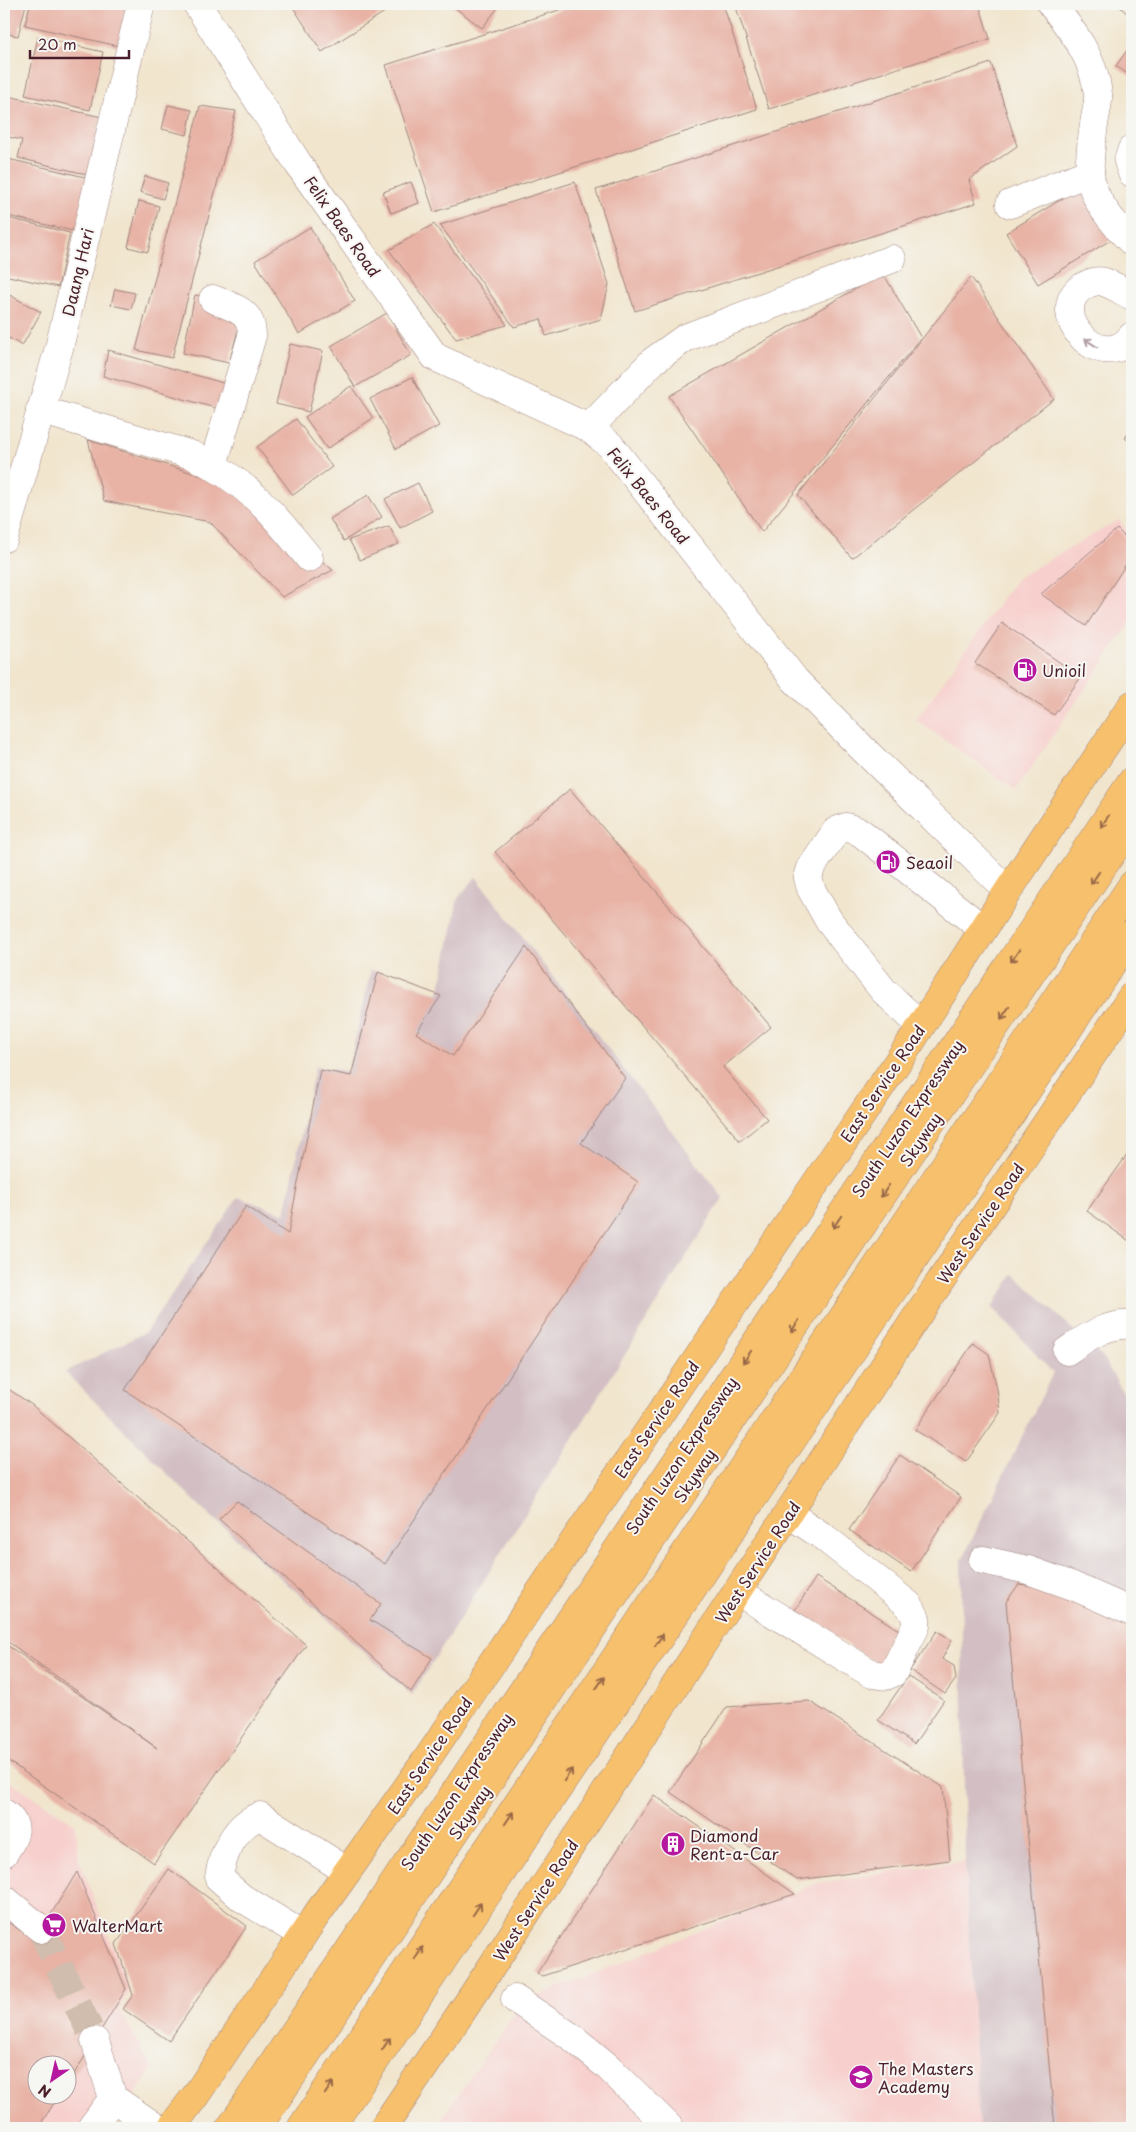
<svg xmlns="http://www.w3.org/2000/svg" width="1136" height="2132" font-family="'Playpen Sans',sans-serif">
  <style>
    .built { fill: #f7d0cd; fill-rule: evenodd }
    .industrial { fill: #d2bec3 }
    .building { fill: #e8b2a5 }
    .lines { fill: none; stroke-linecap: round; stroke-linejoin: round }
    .minor-tunnel { stroke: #d0bdad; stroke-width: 28; stroke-dasharray: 28 14; stroke-linecap: butt }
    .minor-casing { stroke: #9e827c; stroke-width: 29 }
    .major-casing { stroke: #9e827c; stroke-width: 29 }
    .highway-casing { stroke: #9e827c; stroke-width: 29 }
    .minor { stroke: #fff; stroke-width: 28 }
    .major { stroke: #f7c06c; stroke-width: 28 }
    .highway { stroke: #f7c06c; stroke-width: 28 }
    .oneway { stroke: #ae9aa0 }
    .oneway2 { stroke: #986748 }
    .labels { text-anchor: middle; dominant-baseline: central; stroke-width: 4; stroke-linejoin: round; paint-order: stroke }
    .street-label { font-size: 16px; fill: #4a1f2b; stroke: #f6f6f2 }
    .poi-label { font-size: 16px; fill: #4a1f2b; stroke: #f6f6f2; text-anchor: start }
  </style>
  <rect width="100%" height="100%" fill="#f6f6f2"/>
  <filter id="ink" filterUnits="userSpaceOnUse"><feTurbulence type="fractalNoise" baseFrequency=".02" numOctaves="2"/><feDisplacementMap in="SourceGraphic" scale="10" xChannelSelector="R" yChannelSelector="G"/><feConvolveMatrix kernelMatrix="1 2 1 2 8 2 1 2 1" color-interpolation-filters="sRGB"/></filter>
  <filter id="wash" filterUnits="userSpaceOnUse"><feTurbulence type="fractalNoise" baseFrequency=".0096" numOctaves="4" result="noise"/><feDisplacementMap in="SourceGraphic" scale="20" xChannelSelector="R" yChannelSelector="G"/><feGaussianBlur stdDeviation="1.12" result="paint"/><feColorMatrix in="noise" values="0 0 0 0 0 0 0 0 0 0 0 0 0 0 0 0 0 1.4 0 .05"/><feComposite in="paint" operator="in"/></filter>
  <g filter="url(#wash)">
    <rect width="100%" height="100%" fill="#f1e5cd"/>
    <g class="built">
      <polygon points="1119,520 1132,541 1132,620 1016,790 916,720 1017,578"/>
      <path d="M 4,1777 L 75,1824 L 79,1859 L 129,1991 L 119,2008 L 152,2069 L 113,2128 L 4,2128 ZM 38,2064 L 68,2064 L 68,2094 L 38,2094 Z"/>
      <polygon points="965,1861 979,2128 435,2128 523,2002 818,1883"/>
    </g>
    <g class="industrial">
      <polygon points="476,877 723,1198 412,1695 202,1508 65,1372 146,1332 238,1197 285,1214 315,1067 348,1071 371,970 439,994 458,898"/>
      <polygon points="1014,1274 1103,1358 1132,1408 1132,2128 979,2128 965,1861 961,1562 1053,1373 992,1307"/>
    </g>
    <g id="blocks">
      <g class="building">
        <polygon points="4,4 26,4 18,36 4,33"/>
        <polygon points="30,4 128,4 118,46 25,25"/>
        <polygon points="291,4 382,4 386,11 322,52"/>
        <polygon points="450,4 501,4 482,28"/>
        <polygon points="578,4 723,4 757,109 434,212 386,65"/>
        <polygon points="735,4 979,4 990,39 769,109"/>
        <polygon points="1117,4 1132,4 1132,18"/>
        <polygon points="38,37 103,52 90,110 25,95"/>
        <polygon points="1132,43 1132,77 1116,66"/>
        <polygon points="991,63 1017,146 969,180 976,203 635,311 596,190"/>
        <polygon points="8,96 102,117 90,175 18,158 22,140 4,136 4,113"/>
        <polygon points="168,105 192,110 187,135 162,129"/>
        <polygon points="200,106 236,111 172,358 136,350"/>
        <polygon points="4,158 89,178 77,232 4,215"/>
        <polygon points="145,176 168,183 163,199 140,192"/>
        <polygon points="411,182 419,203 391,213 383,192"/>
        <polygon points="575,182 609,284 601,319 546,336 541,319 514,327 440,225"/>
        <polygon points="1083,186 1114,238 1038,284 1006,233"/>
        <polygon points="139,201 159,206 148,252 128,247"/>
        <polygon points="4,217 70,233 58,287 4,275"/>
        <polygon points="434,224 507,325 456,339 389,250"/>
        <polygon points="310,227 355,301 299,334 255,261"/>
        <polygon points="883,273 921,338 762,532 669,396"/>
        <polygon points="971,277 1054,399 852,558 798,495"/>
        <polygon points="115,289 135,293 131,309 111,305"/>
        <polygon points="4,292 41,312 22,346 4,335"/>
        <polygon points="195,295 245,304 229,363 183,353"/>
        <polygon points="387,313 411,355 355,387 331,346"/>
        <polygon points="290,344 323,351 309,412 276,404"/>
        <polygon points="108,350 237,387 229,412 103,376"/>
        <polygon points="412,377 439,426 396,449 370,399"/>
        <polygon points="351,386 373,418 327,449 305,417"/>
        <polygon points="296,419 332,467 293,495 257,447"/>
        <polygon points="1132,428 1132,443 1125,438"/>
        <polygon points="88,440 224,483 333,570 282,597 210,522 104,501"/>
        <polygon points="418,483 432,511 400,528 385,499"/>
        <polygon points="368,495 382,517 344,541 330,519"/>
        <polygon points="389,526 399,544 360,560 349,540"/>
        <polygon points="1117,529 1132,544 1132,555 1086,626 1041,594"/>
        <polygon points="1002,623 1081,677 1054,715 975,663"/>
        <polygon points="570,789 771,1027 723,1067 767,1119 740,1141 495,852"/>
        <polygon points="526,947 625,1078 581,1143 638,1182 385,1564 125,1390 246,1206 288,1234 320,1070 351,1076 378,972 441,996 416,1033 453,1056"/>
        <polygon points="1132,1148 1132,1243 1087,1211"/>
        <polygon points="973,1343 989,1354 997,1389 1000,1413 966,1462 915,1430"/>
        <polygon points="4,1386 32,1405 306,1645 154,1863 4,1758 4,1643 157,1748 4,1639"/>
        <polygon points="900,1455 961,1497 911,1572 849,1530"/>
        <polygon points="237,1501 381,1604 370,1620 432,1658 411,1692 219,1519"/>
        <polygon points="816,1577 905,1634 882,1667 795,1610"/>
        <polygon points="1019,1584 1045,1588 1132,1622 1132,2128 1055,2128 1006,1602"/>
        <polygon points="937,1631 952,1640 942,1659 954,1666 956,1679 945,1694 910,1670"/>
        <polygon points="908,1676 944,1700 914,1744 878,1720"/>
        <polygon points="809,1701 943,1787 950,1860 797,1880 670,1792 727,1707"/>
        <polygon points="654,1795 795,1894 542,1976 537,1973"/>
        <polygon points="169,1869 247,1926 169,2041 123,2009 133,1995 116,1944"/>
        <polygon points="77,1872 126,1989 68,2084 68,2064 38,2064 38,2094 60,2094 38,2128 4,2128 4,1920 35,1940"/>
      </g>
    </g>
  </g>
  <g filter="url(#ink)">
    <use href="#blocks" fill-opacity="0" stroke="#9e827c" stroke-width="1"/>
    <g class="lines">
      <polyline class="minor-tunnel" points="41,1929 95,2041"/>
      <defs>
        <g id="minor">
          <polyline points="197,4 299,165 435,357 589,428 610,445 795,680 863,749 1008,891"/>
          <path d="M 1051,4 C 1073,31 1094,58 1098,94 C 1099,104 1095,115 1094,125 C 1092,139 1089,156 1090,171 C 1090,198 1114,224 1132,242"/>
          <polyline points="1132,149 1128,161 1132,173"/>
          <polyline points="1010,204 1090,172"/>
          <path d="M 1132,296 C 1123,292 1114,285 1104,282 C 1097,280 1088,283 1082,287 C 1045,313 1102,377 1132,336"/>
          <path d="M 213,299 C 234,308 252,310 252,336 L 213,465"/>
          <path d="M 40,410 L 192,455 C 247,481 272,512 309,558"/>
          <polyline points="589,428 653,361 685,338 892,259"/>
          <polyline points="4,538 59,348 141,4"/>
          <polyline points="921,1026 883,990 829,921 811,889 808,878 811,868 836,831 846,827 860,832 983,929"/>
          <path d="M 1067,1351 C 1087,1337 1107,1323 1132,1325"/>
          <polyline points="983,1560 1028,1570 1073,1586 1132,1612"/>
          <polyline points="737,1591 872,1674 886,1676 893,1673 916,1626 916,1618 909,1605 825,1538 788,1513"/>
          <path d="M 4,1813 C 22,1827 14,1837 4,1853"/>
          <polyline points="4,1899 41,1929"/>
          <path d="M 303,1935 L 242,1898 L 219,1878 C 222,1854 235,1825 260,1816 L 347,1871"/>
          <polyline points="515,1999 573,2038 607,2066 670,2128"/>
          <polyline points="95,2041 113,2098 157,2128"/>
          <polyline points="91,2128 113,2098"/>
        </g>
        <g id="major">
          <polyline points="171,2128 196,2095 315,1917 425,1762 911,1042 1008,891 1132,705"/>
          <polyline points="383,2128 473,1995 917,1316 1132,996"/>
        </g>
        <g id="highway">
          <polyline points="230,2128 1132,781"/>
          <polyline points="257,2128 1132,823"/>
          <polyline points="301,2128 1132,885"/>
          <polyline points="330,2128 1132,934"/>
        </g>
      </defs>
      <use href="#minor" class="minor-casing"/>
      <use href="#major" class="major-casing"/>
      <use href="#highway" class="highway-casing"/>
      <use href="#minor" class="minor"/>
      <use href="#major" class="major"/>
      <use href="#highway" class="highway"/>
    </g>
    <defs><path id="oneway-shaft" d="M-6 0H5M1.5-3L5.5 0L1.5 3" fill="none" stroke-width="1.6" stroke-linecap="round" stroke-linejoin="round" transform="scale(1.25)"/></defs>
    <use class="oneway" href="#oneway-shaft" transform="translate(1091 343) rotate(-147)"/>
    <g class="oneway2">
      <use href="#oneway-shaft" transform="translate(1105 821) rotate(124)"/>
      <use href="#oneway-shaft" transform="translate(1095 878) rotate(124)"/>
      <use href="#oneway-shaft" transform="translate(1015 956) rotate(124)"/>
      <use href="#oneway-shaft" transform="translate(1005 1013) rotate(124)"/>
      <use href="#oneway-shaft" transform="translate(885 1191) rotate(124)"/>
      <use href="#oneway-shaft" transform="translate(837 1222) rotate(124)"/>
      <use href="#oneway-shaft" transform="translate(795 1326) rotate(124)"/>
      <use href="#oneway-shaft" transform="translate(747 1357) rotate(124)"/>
      <use href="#oneway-shaft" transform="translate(659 1640) rotate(-56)"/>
      <use href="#oneway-shaft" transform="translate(600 1683) rotate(-56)"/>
      <use href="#oneway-shaft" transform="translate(568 1775) rotate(-56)"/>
      <use href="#oneway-shaft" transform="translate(509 1818) rotate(-56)"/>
      <use href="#oneway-shaft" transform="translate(477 1909) rotate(-56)"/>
      <use href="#oneway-shaft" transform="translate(419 1953) rotate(-56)"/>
      <use href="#oneway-shaft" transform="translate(386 2044) rotate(-56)"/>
      <use href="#oneway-shaft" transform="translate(329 2088) rotate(-56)"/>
    </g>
  </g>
  <defs>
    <symbol id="fuel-disc" viewBox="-11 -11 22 22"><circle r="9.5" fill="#b5179e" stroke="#f6f6f2"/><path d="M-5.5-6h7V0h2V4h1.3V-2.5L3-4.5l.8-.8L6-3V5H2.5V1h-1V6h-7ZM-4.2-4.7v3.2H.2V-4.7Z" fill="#fff"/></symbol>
    <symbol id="building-disc" viewBox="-11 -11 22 22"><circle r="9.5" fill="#b5179e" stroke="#f6f6f2"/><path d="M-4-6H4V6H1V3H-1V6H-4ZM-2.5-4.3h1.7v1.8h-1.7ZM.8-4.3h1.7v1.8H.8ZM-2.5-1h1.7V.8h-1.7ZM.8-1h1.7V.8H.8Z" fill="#fff"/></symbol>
    <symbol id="supermarket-disc" viewBox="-11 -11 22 22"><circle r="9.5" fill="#b5179e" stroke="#f6f6f2"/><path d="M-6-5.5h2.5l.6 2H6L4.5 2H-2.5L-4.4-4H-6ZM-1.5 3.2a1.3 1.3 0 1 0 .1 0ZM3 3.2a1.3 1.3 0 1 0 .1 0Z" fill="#fff"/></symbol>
    <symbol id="school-disc" viewBox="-11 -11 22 22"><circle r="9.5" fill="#b5179e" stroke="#f6f6f2"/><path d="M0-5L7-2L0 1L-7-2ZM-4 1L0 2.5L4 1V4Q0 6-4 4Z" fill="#fff"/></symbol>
  </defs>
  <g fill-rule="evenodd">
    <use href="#fuel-disc" x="1011" y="656" width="28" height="28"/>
    <use href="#fuel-disc" x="874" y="848" width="28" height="28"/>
    <use href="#building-disc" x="659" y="1830" width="28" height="28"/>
    <use href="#supermarket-disc" x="40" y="1911" width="28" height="28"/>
    <use href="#school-disc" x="847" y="2063" width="28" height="28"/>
  </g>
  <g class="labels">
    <g class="street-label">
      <text transform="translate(343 226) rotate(55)">Felix Baes Road</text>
      <text transform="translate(77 272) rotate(-77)">Daang Hari</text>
      <text transform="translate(649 495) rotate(51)">Felix Baes Road</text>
      <text transform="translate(882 1083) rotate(-56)">East Service Road</text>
      <text transform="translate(907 1118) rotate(-56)">South Luzon Expressway</text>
      <text transform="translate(920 1139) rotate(-56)">Skyway</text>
      <text transform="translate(980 1223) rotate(-56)">West Service Road</text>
      <text transform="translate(656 1419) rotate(-56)">East Service Road</text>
      <text transform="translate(681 1455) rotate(-56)">South Luzon Expressway</text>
      <text transform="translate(694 1475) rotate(-56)">Skyway</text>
      <text transform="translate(757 1562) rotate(-57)">West Service Road</text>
      <text transform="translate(429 1755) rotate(-56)">East Service Road</text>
      <text transform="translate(456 1791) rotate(-56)">South Luzon Expressway</text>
      <text transform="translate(469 1812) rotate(-56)">Skyway</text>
      <text transform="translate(535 1900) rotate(-57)">West Service Road</text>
    </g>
    <g class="poi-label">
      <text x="1042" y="670">Unioil</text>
      <text x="906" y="862">Seaoil</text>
      <text x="690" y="1835">Diamond<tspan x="690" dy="18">Rent-a-Car</tspan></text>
      <text x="72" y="1925">WalterMart</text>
      <text x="878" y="2068">The Masters<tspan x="878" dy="18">Academy</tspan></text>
    </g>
  </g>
  <rect width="1136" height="2132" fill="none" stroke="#f6f6f2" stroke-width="20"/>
  <g transform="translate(52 2080) rotate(214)"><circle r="24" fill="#f6f6f2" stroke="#b1a0a2"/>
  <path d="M0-4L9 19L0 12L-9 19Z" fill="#b5179e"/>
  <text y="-8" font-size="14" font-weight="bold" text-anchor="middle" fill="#4a1f2b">N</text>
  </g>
  <path d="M30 50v8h99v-8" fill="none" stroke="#4a1f2b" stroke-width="2.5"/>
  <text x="38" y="50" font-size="15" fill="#4a1f2b" stroke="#f6f6f2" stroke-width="4" paint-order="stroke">20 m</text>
</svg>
